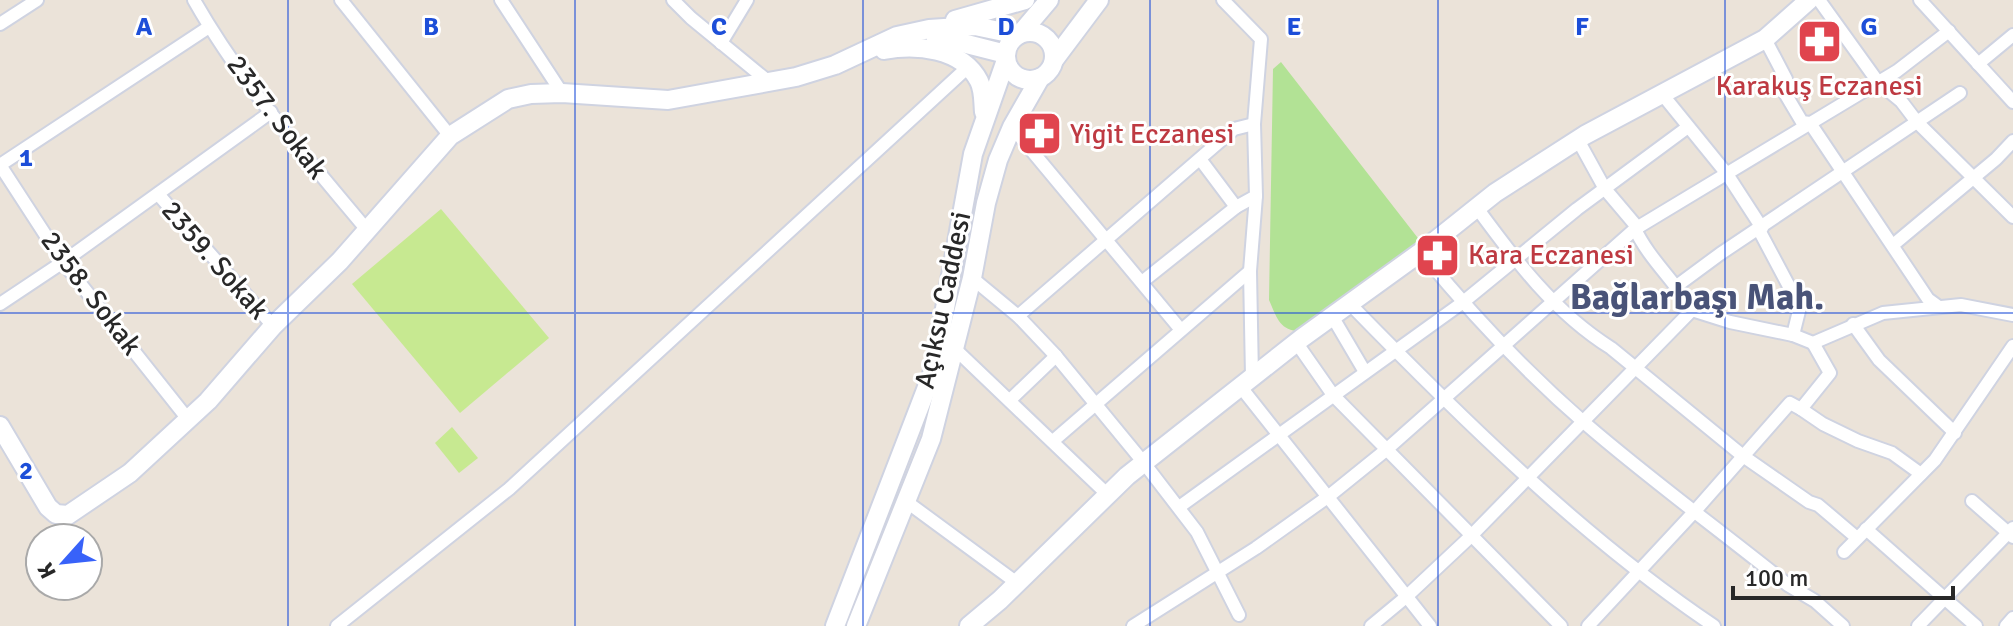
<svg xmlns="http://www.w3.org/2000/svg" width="2013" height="626" font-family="Signika,sans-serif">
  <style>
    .green { fill: #b2e295 }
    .pitch { fill: #c7e991 }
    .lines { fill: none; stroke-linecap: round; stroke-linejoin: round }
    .street-casing { stroke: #cfd3e1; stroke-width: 16 }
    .secondary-casing { stroke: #cfd3e1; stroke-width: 22 }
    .street { stroke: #fff; stroke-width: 12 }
    .secondary { stroke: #fff; stroke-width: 18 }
    .grid { fill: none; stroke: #1d4ed8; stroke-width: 2; stroke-opacity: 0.55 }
    .labels { text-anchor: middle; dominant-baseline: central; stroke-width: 6; stroke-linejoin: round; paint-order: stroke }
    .health-label { font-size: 28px; fill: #be3a42; stroke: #fff; text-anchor: start }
    .street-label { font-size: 28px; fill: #282828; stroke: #fff }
    .district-label { font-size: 36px; font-weight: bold; fill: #495378; stroke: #fff }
    .grid-label { font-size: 26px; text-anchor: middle; font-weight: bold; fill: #1d4ed8; stroke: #fff; stroke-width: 6; stroke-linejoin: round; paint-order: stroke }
  </style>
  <rect width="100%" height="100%" fill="#ebe3d9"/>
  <path class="green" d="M 1281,62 L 1421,242 L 1302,331 C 1280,332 1277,318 1269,300 L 1273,69 Z"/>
  <g class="pitch">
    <polygon points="441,209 549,338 460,413 352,284"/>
    <polygon points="452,427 478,458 459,473 435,443"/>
  </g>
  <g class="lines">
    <defs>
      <g id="street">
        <path d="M 194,0 C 241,83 306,157 367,230"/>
        <polyline points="341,0 450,136"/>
        <polyline points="501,0 562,93"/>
        <polyline points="673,0 691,18 769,82"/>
        <polyline points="1223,0 1261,39 1254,124 1256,196 1250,271 1252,377"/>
        <polyline points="1819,0 1878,82 1901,101 1917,122 2013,217"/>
        <polyline points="1920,0 2013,102"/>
        <polyline points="0,24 37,0"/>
        <polyline points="1765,39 1786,79 1783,90 1802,122 1810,123 1928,299 1939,307"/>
        <polyline points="721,43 747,0"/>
        <polyline points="1978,64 2013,35"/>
        <polyline points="1662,94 1727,174 1762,228"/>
        <polyline points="1012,127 1181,330"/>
        <polyline points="1578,140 1605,189 1638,228"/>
        <polyline points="1200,159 1236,207"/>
        <polyline points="0,165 63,262 187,418"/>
        <polyline points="0,165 209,27"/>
        <polyline points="158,194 273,326"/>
        <path d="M 1477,208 C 1515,260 1555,313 1611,348 L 1743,456 L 1809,502 L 1818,505 L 1857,538"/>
        <path d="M 1635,229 C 1649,259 1675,281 1692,310 L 1730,322 L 1793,335"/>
        <polyline points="1759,230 1800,307 1793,335 1813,343 1883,313 1961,305 2013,315"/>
        <polyline points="1893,245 1996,159 2013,141"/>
        <path d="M 1421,252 C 1471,314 1526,372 1587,425 C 1652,481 1721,531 1788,585 L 1815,601 L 1843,626"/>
        <polyline points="972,278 1018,316 1056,356 1144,463 1197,532 1239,615"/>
        <polyline points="1142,282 1236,207 1256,196"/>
        <polyline points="1678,285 1720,254 1960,93"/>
        <path d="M 1349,303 C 1460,417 1583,538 1714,626"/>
        <polyline points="0,304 63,262 271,112"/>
        <polyline points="1018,316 1234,129 1254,124"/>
        <polyline points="1332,316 1365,372"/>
        <polyline points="1853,324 1879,360 1955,433"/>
        <polyline points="1296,342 1333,395 1561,626"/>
        <polyline points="954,348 1108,495"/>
        <polyline points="1240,386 1430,626"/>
        <polyline points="1010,400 1056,356"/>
        <polyline points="1801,409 1823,424 1858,441 1892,453 1921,474"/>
        <polyline points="1053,441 1250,271"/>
        <polyline points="1972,501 2013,537"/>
        <polyline points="907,502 1017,583"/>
        <polyline points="1179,507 1462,303 1577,209 1688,127"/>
        <polyline points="1866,529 1976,626"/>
        <polyline points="1844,552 1935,460 2013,346"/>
        <polyline points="337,626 509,489 968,67"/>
        <polyline points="1133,626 1256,548 1329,496 1386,450 1635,229 1897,71 1949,31"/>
        <polyline points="1371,626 1406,597 1470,537 1692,310"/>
        <polyline points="1588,626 1695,511 1790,403 1801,409 1830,373 1813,343"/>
        <polyline points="1918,626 2013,528"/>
        <polyline points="2006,626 2013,618"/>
      </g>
      <g id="secondary">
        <polyline points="955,20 1025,0"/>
        <circle cx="1030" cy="56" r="24"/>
        <polyline points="1021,33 1049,0"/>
        <polyline points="935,36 1006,54"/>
        <path d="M 884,50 C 916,44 962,48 979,81 C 984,91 983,102 984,112"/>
        <polyline points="1054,60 1099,0"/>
        <polyline points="0,426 48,507 56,514 68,515 130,473 208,401 273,326 340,261 450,136 508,99 531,94 562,93 668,100 796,77 835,65 897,36 929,29 975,26 1018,35"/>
        <polyline points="835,626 934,369 973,154 1006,60"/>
        <polyline points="856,626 931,439 972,278 986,203 998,160 1012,127 1040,78"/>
        <polyline points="969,626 1000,600 1127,476 1302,338 1421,252 1495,193 1585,135 1765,39 1809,0"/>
      </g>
    </defs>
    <use href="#street" class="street-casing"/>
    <use href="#secondary" class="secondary-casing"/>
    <use href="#street" class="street"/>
    <use href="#secondary" class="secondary"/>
  </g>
  <path class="grid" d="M 288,0 L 288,626M 575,0 L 575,626M 863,0 L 863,626M 1150,0 L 1150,626M 1438,0 L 1438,626M 1725,0 L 1725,626M 0,313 L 2013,313"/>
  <defs>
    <symbol id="pharmacy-square" viewBox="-11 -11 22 22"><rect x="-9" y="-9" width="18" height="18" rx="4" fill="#e0444e" stroke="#fff"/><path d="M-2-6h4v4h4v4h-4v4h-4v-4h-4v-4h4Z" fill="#fff"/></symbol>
  </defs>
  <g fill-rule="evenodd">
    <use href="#pharmacy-square" x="1794" y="16" width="51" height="51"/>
    <use href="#pharmacy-square" x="1014" y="108" width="51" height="51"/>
    <use href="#pharmacy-square" x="1412" y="230" width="51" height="51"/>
  </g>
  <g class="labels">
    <g class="health-label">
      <text x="1819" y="86" text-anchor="middle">Karakuş Eczanesi</text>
      <text x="1070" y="134">Yigit Eczanesi</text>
      <text x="1468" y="255">Kara Eczanesi</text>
    </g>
    <g class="street-label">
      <text transform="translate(277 117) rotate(53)">2357. Sokak</text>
      <text transform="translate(215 260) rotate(49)">2359. Sokak</text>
      <text transform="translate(91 293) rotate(53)">2358. Sokak</text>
      <text transform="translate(943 300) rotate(-78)">Açıksu Caddesi</text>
    </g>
    <g class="district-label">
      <text x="1697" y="297">Bağlarbaşı Mah.</text>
    </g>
  </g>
  <g class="grid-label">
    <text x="144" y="35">A</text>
    <text x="431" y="35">B</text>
    <text x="719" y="35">C</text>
    <text x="1006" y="35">D</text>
    <text x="1294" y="35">E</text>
    <text x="1582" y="35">F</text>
    <text x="1869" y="35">G</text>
    <text x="26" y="166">1</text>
    <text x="26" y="479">2</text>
  </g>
  <g transform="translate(64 562) rotate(243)"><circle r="38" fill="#ffffff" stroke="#a9a9a9" stroke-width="2"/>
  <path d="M0-6L14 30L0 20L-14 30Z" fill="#3862f9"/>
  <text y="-12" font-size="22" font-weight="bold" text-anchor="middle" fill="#282828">K</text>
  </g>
  <path d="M1733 586v12h220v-12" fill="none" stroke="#282828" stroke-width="4"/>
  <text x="1745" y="586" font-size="24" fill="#282828" stroke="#ffffff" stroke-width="6" paint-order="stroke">100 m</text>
</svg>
